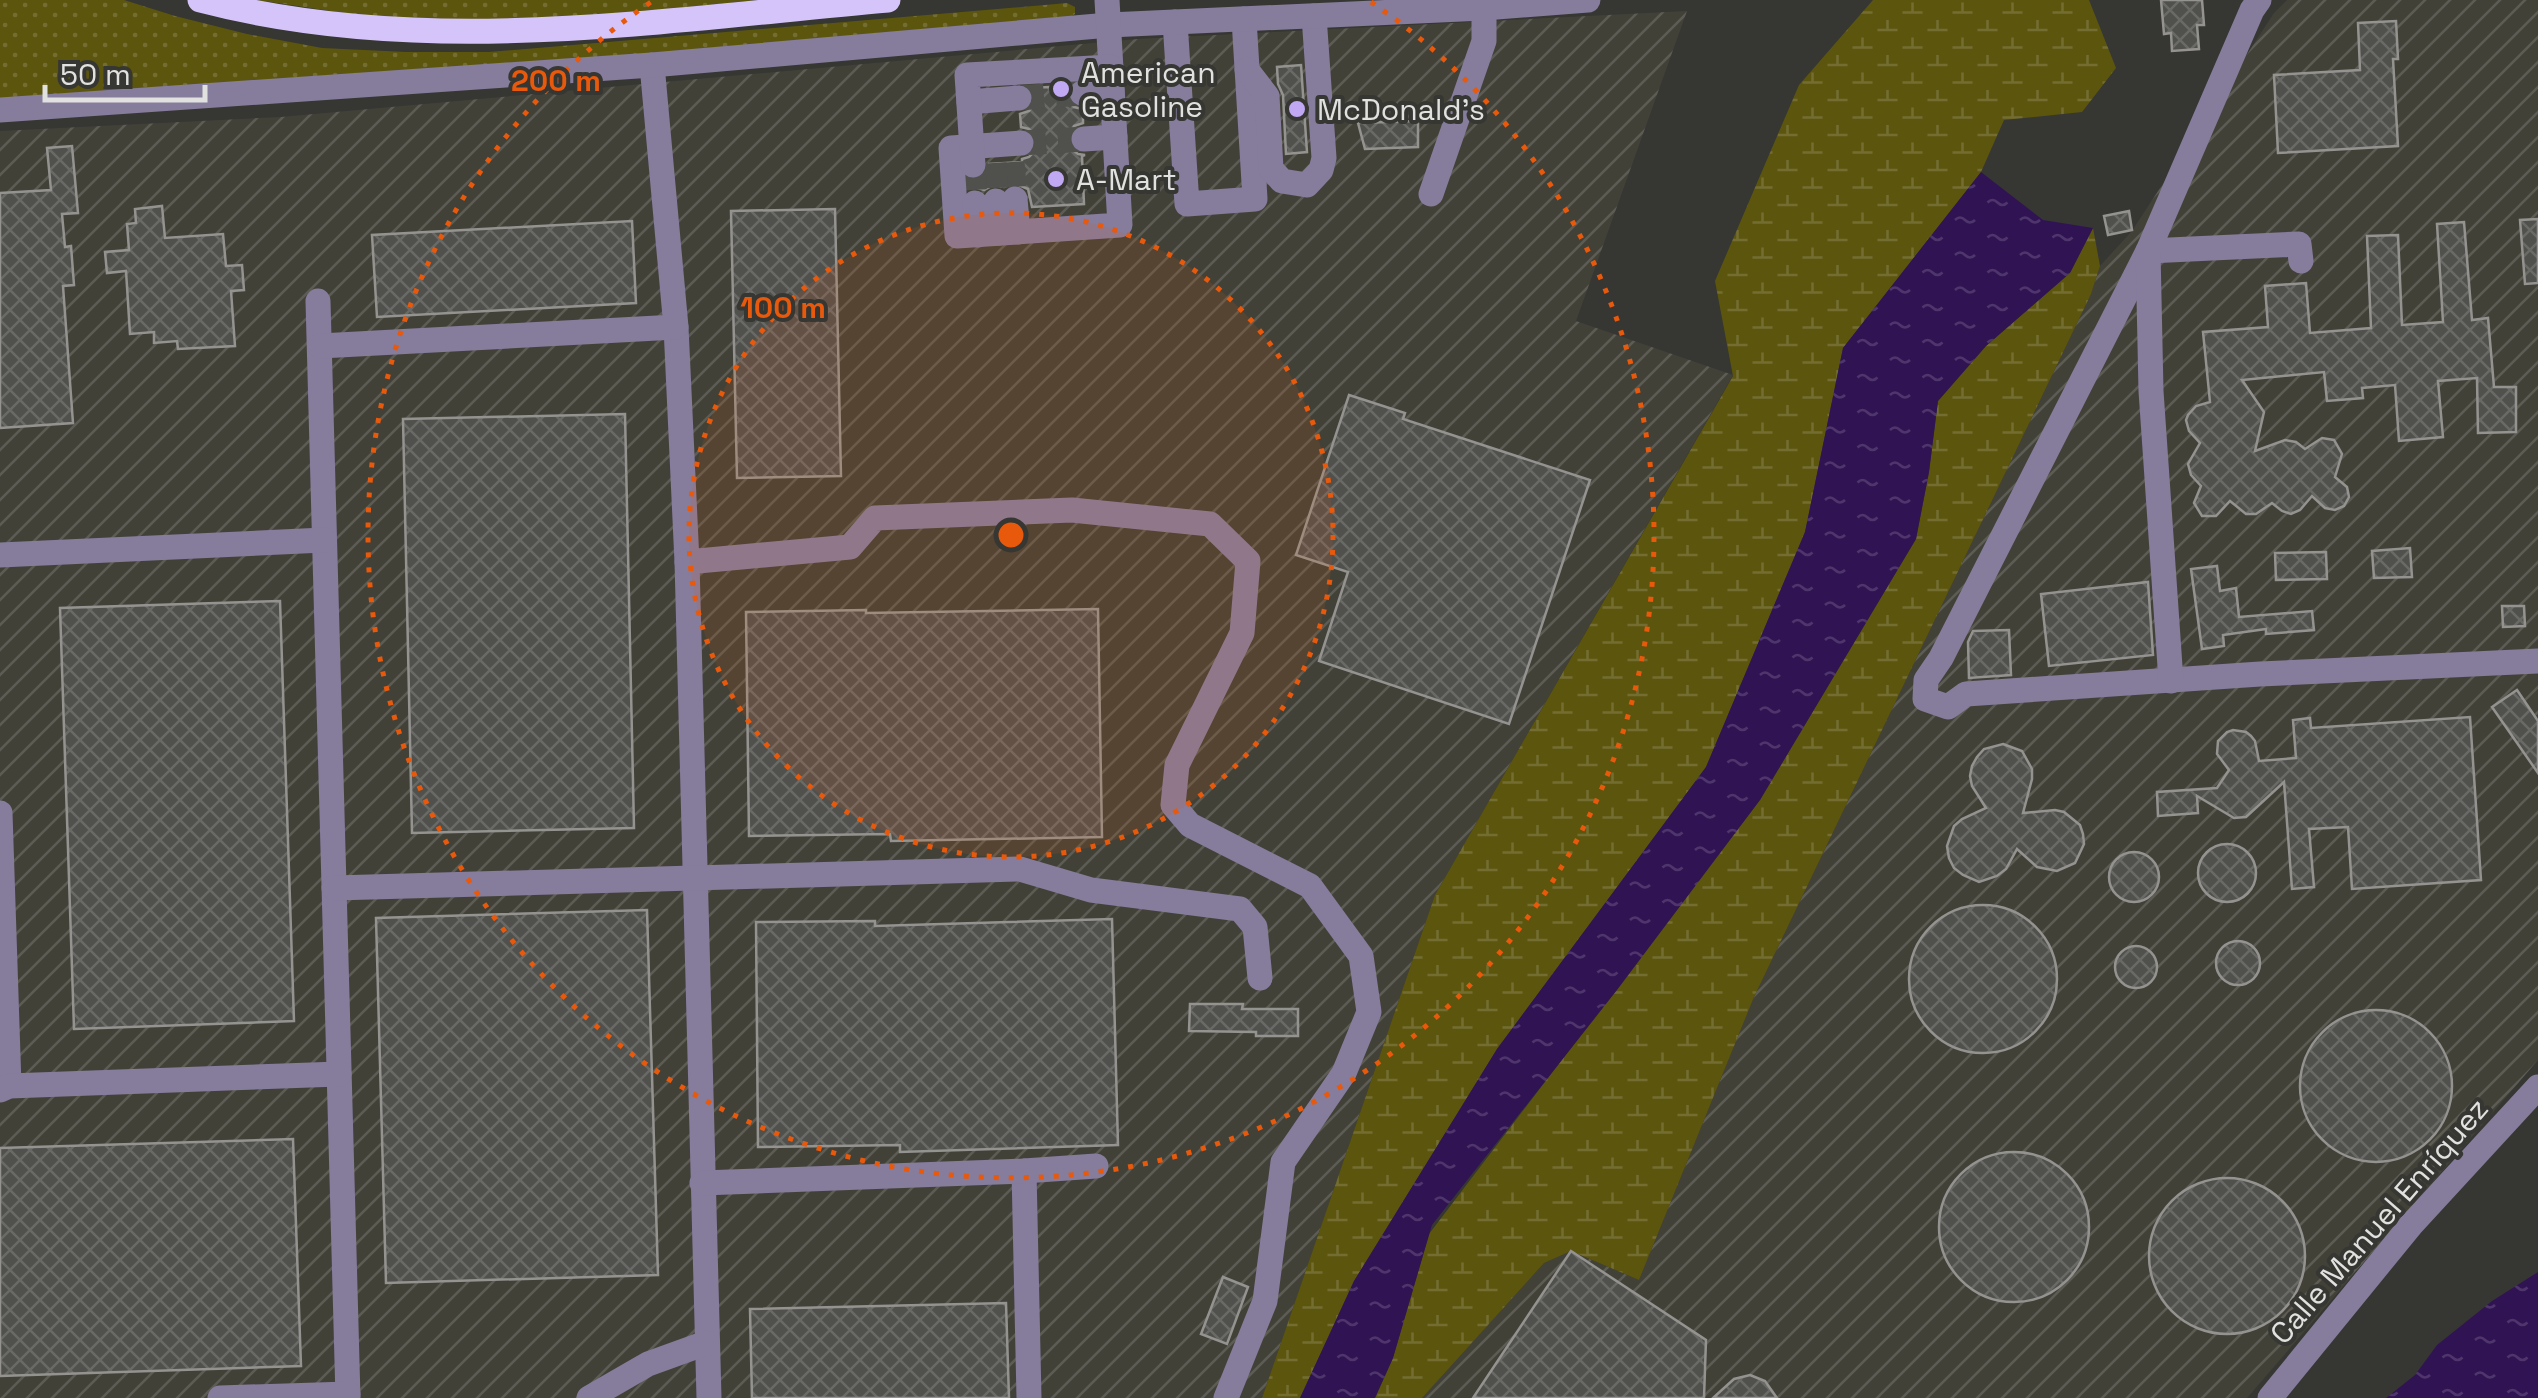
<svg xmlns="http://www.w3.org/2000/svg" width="2538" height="1398" font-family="'Space Grotesk',sans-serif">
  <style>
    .industrial { fill: url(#industrial-furrows) }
    .grass { fill: url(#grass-dots) }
    .wetland { fill: url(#wetland-marsh) }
    .water { fill: url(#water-ripples) }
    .building { fill: url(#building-cross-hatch); stroke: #949390; stroke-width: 2.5 }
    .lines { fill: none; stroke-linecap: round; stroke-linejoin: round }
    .minor-tunnel { stroke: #50504d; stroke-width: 25; stroke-dasharray: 25 12; stroke-linecap: butt }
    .minor { stroke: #867c9c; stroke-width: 25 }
    .major { stroke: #d5c4f9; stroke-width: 25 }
    .ring { fill: none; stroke: #e8590c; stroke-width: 5; stroke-dasharray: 5 10 }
    .poi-dot { fill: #c1a8f3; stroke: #363633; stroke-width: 4 }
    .labels { text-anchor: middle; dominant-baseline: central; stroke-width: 8; stroke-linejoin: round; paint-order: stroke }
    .poi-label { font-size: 30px; fill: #e1e1df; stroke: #363633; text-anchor: start }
    .street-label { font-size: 30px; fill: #e1e1df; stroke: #363633 }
    .centre { fill: #e8590c; stroke: #363633; stroke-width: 5 }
    .ring-label { font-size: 30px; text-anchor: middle; font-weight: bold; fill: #e8590c; stroke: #363633; stroke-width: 8; stroke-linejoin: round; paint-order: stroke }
  </style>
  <defs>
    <pattern id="industrial-furrows" width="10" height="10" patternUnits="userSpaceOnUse" patternTransform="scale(2.5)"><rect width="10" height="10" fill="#424138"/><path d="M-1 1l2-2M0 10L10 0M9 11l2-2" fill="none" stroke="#5d5c54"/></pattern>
    <pattern id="grass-dots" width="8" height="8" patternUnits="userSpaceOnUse" patternTransform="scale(2.5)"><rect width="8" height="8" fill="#5c550e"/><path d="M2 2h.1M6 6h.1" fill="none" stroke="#736d31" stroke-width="1.8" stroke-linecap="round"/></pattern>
    <pattern id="wetland-marsh" width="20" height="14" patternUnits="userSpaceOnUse" patternTransform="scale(2.5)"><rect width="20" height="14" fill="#5c550e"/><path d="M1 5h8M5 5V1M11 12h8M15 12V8" fill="none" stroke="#736d31"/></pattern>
    <pattern id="water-ripples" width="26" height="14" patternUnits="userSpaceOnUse" patternTransform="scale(2.5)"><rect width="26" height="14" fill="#301353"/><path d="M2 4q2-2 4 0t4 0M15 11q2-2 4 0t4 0" fill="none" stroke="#4e356b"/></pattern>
    <pattern id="building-cross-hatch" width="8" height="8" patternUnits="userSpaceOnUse" patternTransform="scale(2.5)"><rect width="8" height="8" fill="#50504d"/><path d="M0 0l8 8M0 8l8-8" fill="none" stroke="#696966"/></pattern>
  </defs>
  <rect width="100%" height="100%" fill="#363633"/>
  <g class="industrial">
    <polygon points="2287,0 2538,0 2538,1060 2247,1398 1422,1398 1544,1263 1571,1251 1639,1280 1754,997 2091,294 2100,266 2132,231 2274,13"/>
    <polygon points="1687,11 1576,321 1733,375 1435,895 1262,1398 0,1398 0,131 281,117 1138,39"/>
  </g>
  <g class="grass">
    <polygon points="0,0 124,0 175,16 247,34 322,48 406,52 489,52 1056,4 1067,3 1075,7 1075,14 1067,19 683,51 0,99"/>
    <polygon points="256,0 757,0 624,14 449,22 358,15"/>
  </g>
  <g class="wetland">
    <polygon points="1873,0 2089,0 2116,68 2082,112 2004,120 1981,172 1843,348 1805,532 1706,767 1497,1049 1354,1281 1300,1398 1262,1398 1435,895 1733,376 1715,281 1799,85"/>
    <polygon points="2093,228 2100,266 2091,294 1754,997 1639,1280 1571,1251 1544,1263 1422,1398 1375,1398 1393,1358 1429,1234 1760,800 1916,539 1929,472 1938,401 1986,346 2070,273"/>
  </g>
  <g class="water">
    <polygon points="1981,172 2043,220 2093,228 2070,273 1986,346 1938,401 1929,472 1916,539 1760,800 1617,990 1432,1225 1393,1358 1375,1398 1300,1398 1354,1281 1497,1049 1706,767 1805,532 1843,348"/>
    <polygon points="2538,1272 2538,1398 2386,1398 2415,1375 2437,1345 2492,1301"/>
  </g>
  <g class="building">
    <polygon points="2161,0 2202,0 2204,25 2197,25 2199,49 2172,51 2171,33 2164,34"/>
    <polygon points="2396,21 2398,59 2393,59 2398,146 2278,153 2274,75 2360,70 2358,23"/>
    <polygon points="1301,65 1307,152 1286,154 1283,95 1278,84 1277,67"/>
    <polygon points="1068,86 1066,93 1068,101 1074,107 1083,109 1083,123 1074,126 1068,139 1071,149 1078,154 1085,155 1082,156 1084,204 1032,207 1028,189 1014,183 1004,187 994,185 984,190 974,187 970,188 970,180 983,178 988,171 989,164 1022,162 1022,159 1029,157 1035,151 1037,143 1035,135 1029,129 1021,127 1020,114 1029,111 1034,104 1035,96 1031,88"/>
    <polygon points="1418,121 1418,147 1365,149 1358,123"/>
    <polygon points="72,146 78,213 62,214 65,247 71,246 74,285 63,286 73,423 0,428 0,193 51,190 47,148"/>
    <polygon points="162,206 165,238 223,234 226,266 242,265 244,290 231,291 235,346 178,349 177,341 154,343 154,332 130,334 126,271 107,273 105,252 129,250 127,224 136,223 135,209"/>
    <polygon points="835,209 841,476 737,478 731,211"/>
    <polygon points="2129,211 2132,230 2108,235 2104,216"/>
    <polygon points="2538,219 2538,283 2525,284 2520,220"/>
    <polygon points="632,221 636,303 377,317 372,235"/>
    <polygon points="2464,222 2472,320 2488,318 2494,387 2516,387 2516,432 2478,433 2477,378 2438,381 2443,437 2399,441 2395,385 2362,388 2363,398 2327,401 2324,372 2242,380 2264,412 2255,451 2285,440 2296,442 2305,449 2322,438 2334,440 2342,454 2335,477 2347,487 2349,497 2344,506 2335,510 2325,508 2312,496 2300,510 2291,514 2282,511 2272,503 2256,514 2246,514 2230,501 2216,516 2202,516 2194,503 2201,486 2191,475 2188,464 2200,443 2189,431 2186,420 2188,415 2196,406 2210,402 2203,332 2268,327 2265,286 2306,283 2310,333 2371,328 2367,236 2398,235 2402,325 2443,322 2437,224"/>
    <polygon points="1349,395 1405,413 1403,419 1590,480 1509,724 1319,661 1348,572 1296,555"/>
    <polygon points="625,414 634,828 412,833 403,419"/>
    <polygon points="2410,548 2412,577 2374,578 2372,551"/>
    <polygon points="2326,552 2327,579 2276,580 2275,553"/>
    <polygon points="2217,566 2220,591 2236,588 2239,617 2312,611 2314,630 2266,634 2266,629 2223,635 2224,646 2202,649 2191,569"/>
    <polygon points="2148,582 2153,655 2049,666 2041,594"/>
    <polygon points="280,601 294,1021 74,1029 60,608"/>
    <polygon points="2502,606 2524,606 2525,626 2503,627"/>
    <polygon points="1098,609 1102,837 891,841 890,834 749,836 746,612 866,610 866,613"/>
    <polygon points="2009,630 2011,675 1969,678 1968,642 1973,631"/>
    <polygon points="2517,690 2538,721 2538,773 2492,707"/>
    <polygon points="2470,717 2481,880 2352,889 2348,827 2309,829 2314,887 2292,889 2284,782 2246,817 2234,818 2197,796 2198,813 2158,816 2157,792 2217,788 2229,770 2217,754 2218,741 2227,732 2233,730 2246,732 2251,736 2255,741 2259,761 2296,758 2293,720 2310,718 2311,728"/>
    <polygon points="2003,744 2022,751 2032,769 2032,779 2023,813 2055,810 2064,812 2080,825 2083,834 2084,844 2075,863 2057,871 2037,867 2017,849 2006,869 1997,876 1979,882 1963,875 1954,868 1949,858 1947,846 1954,826 1962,819 1986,808 1972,786 1970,776 1972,766 1977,757 1984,749"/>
    <circle cx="2227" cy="873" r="29"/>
    <circle cx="2134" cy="877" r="25"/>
    <circle cx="1983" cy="979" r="74"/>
    <polygon points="647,910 658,1275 386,1283 376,918"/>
    <polygon points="1112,919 1118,1145 900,1152 900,1145 758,1147 756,922 875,921 875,926"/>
    <circle cx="2238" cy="963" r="22"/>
    <circle cx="2136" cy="967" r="21"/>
    <polygon points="1190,1004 1243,1004 1242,1009 1298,1009 1298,1036 1256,1036 1256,1032 1189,1031"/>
    <circle cx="2376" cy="1086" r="76"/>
    <polygon points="293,1139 301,1366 0,1376 0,1148"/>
    <circle cx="2014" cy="1227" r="75"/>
    <circle cx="2227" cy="1256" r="78"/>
    <polygon points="1571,1251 1706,1340 1704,1398 1473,1398"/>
    <polygon points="1223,1277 1248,1287 1227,1344 1201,1334"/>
    <polygon points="1006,1303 1009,1398 752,1398 750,1309"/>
    <polygon points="1750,1375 1765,1381 1777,1398 1713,1398 1734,1379"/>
  </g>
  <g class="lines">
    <g class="minor-tunnel">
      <polyline points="1019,98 1082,93"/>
      <polyline points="1021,143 1084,139"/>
      <polyline points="1012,162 1015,199"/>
      <polyline points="994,163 996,201"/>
      <polyline points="973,165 975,203"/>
    </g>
    <g class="minor">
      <polyline points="1175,22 1187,204 1255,199 1244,19"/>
      <polyline points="652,65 676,327 687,562 709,1398"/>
      <polyline points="1247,70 1267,96 1271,169 1282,181 1307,185 1321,170 1324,158 1314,16"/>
      <polyline points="1082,93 1112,91"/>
      <polyline points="969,102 1019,98"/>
      <polyline points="0,110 652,65 1109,25 1484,8 1588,0"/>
      <polyline points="1084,139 1115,137"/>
      <polyline points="1021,143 951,148 957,236 1120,225 1107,0"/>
      <polyline points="973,165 967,75 1111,67"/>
      <polyline points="1431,194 1484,41 1484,8"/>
      <polyline points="1015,199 1018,232"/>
      <polyline points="996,201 999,233"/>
      <polyline points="975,203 978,235"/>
      <polyline points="2301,261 2299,244 2148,251 1941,658 1926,680 1925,699 1948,707 1966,694 2260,674 2538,661"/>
      <polyline points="318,301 348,1398"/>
      <polyline points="320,346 676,327"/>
      <polyline points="0,555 324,540"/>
      <polyline points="687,562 850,547 875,518 1072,510 1210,524 1248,561 1242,633 1177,765 1173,805 1190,825 1310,886 1361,956 1369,1012 1344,1073 1283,1162 1265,1301 1226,1398"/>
      <polyline points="2171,681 2151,391 2148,251 2252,10 2259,0"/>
      <polyline points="0,813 9,1086"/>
      <polyline points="334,888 1020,869 1091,890 1240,909 1255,927 1260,978"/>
      <polyline points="0,1090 9,1086 339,1074"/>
      <polyline points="1024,1171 1029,1398"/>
      <polyline points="702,1183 1024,1171 1096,1166"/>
      <polyline points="220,1398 348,1394"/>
      <polyline points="589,1398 648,1364 706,1343"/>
      <polyline points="2270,1398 2411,1225 2538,1087"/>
    </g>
    <path class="major" d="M 200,0 C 425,59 660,20 888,0"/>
  </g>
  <circle cx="1011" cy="535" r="322" fill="#e8590c" fill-opacity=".12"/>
  <g class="ring">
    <circle cx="1011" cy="535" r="322"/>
    <path d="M1371 2A643 643 0 1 1 651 2"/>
  </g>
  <g class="poi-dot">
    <circle cx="1061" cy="89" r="10"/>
    <circle cx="1297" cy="109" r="10"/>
    <circle cx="1056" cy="179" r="10"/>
  </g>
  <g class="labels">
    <g class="poi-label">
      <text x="1081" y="72">American<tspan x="1081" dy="34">Gasoline</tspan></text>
      <text x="1317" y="109">McDonald's</text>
      <text x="1076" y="179">A-Mart</text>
    </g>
    <g class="street-label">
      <text transform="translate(2379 1221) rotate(-49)">Calle Manuel Enríquez</text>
    </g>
  </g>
  <circle cx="1011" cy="535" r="15" class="centre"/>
  <g class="ring-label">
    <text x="556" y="91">200 m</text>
    <text x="783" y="318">100 m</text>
  </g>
  <path d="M45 85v15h160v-15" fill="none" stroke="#e1e1df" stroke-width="5"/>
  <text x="60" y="85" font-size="30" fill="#e1e1df" stroke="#363633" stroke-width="8" paint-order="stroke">50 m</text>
</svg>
